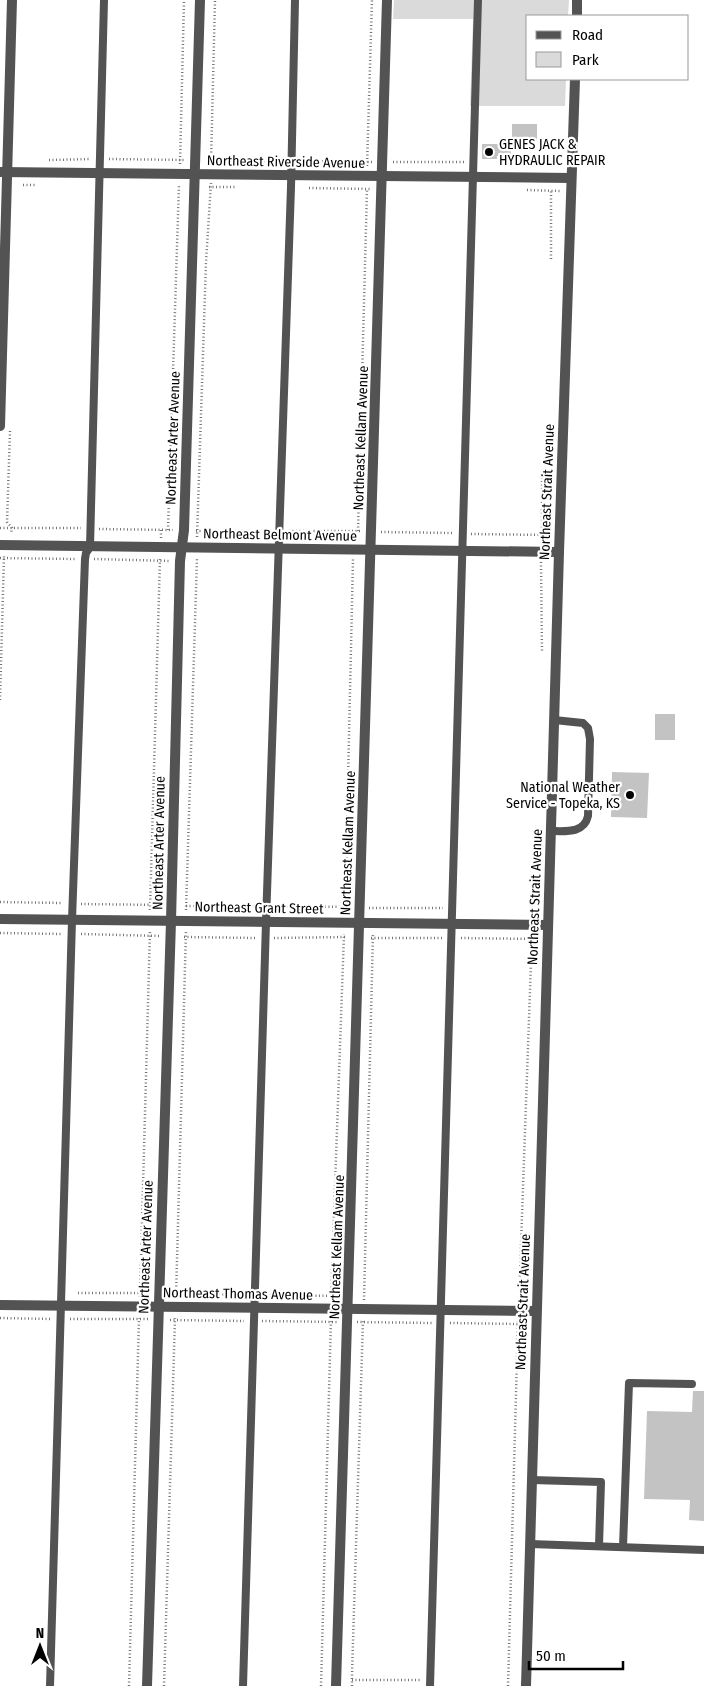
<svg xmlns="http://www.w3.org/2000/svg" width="704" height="1686" font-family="'Fira Sans Condensed',sans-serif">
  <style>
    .green { fill: #dadada }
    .building { fill: #c3c3c3 }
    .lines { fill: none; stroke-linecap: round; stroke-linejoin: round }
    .path { stroke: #757575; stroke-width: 2.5; stroke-dasharray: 1 2.5; stroke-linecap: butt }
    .service { stroke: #535353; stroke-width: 8 }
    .minor { stroke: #535353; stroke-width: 10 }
    .poi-dot { fill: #000; stroke: #fff; stroke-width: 2 }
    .labels { text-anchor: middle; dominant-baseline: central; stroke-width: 4.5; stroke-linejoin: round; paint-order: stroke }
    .poi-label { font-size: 14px; fill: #000; stroke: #fff; text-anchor: start }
    .street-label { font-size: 14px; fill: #000; stroke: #fff }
  </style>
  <rect width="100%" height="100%" fill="#fff"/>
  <polygon class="green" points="394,0 569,0 568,16 528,16 528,79 566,79 565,106 470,106 473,19 393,19"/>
  <g class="building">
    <rect x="512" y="124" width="25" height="17"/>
    <polygon points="482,144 511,144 511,156 497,156 497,159 482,159"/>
    <rect x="655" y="714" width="20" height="26"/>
    <polygon points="612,772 649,773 647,818 611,817"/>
    <polygon points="693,1391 704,1391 704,1521 689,1520 690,1500 644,1499 647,1411 692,1412"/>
  </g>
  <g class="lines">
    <g class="path">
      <polyline points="109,159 186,160"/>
      <polyline points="49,160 91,159"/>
      <polyline points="211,161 283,161"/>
      <polyline points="301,161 373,162"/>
      <polyline points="393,162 465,162"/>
      <polyline points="211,163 215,0"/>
      <polyline points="180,164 184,0"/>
      <polyline points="367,166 372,0"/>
      <polyline points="23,185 36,185"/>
      <polyline points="209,187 236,187"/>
      <polyline points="309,188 371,189"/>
      <polyline points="527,190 561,191"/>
      <polyline points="551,259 551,191"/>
      <polyline points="10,431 7,522 12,528 11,534"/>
      <polyline points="542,474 542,541"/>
      <polyline points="0,528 81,528"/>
      <polyline points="99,529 173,530"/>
      <polyline points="161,530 161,538"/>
      <polyline points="168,530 179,184"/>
      <polyline points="196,531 271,531"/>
      <polyline points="289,531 361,531"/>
      <polyline points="358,531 367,189"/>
      <polyline points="381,532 453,533"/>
      <polyline points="471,534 548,535"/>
      <polyline points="197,537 206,262 211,183"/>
      <polyline points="349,540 349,531"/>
      <polyline points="0,558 76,559"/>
      <polyline points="94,559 171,561"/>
      <polyline points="541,562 542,653"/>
      <polyline points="0,700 4,556"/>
      <polyline points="0,902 63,903"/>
      <polyline points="81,904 161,905"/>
      <polyline points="186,906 258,906"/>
      <polyline points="276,906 346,907"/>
      <polyline points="369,908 443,908"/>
      <polyline points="150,910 160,558"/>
      <polyline points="186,910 197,558"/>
      <polyline points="345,914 353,559"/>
      <polyline points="0,933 63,934"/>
      <polyline points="81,934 161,936"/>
      <polyline points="184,937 256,938"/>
      <polyline points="274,938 346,937"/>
      <polyline points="371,938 443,938"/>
      <polyline points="461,938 538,939"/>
      <polyline points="78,1293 150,1293"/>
      <polyline points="170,1293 245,1295"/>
      <polyline points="263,1295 337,1296"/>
      <polyline points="140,1297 150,930"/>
      <polyline points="176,1297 186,930"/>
      <polyline points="331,1298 344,934"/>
      <polyline points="364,1300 373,933"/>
      <polyline points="519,1301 532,934"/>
      <polyline points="0,1318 52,1319"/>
      <polyline points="70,1319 149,1319"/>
      <polyline points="170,1320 244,1321"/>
      <polyline points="262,1321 337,1322"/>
      <polyline points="357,1322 432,1323"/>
      <polyline points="450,1323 518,1324"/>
      <polyline points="352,1680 421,1680"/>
      <polyline points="129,1686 139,1318"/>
      <polyline points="164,1686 175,1318"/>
      <polyline points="321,1686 331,1319"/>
      <polyline points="352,1686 352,1674 363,1320"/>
      <polyline points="508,1686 518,1321"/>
    </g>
    <g class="service">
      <path d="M 550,831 C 565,831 584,834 588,816 L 590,739 L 588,728 L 583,723 L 554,720"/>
      <polyline points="532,1480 601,1482 599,1546"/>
      <polyline points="530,1544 704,1550"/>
      <polyline points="623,1547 629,1383 692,1384"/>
      <polyline points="50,1686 72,920 85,559 86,553 90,547 104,0"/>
      <polyline points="243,1686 266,922 291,187 295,0"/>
      <polyline points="430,1686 478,0"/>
    </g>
    <g class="minor">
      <polyline points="577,16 577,0"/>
      <polyline points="0,172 571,178"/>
      <polyline points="0,426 12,0"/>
      <polyline points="0,545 559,552"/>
      <polyline points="0,919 548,925"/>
      <polyline points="0,1305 536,1311"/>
      <polyline points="147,1686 171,921 180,561 184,530 200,0"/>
      <polyline points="336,1686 387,0"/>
      <polyline points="526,1686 559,552 575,79"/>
    </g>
  </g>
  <g class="poi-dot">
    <circle cx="489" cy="152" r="5"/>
    <circle cx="630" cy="795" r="5"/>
  </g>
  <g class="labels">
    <g class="poi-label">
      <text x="499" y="144">GENES JACK &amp;<tspan x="499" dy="16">HYDRAULIC REPAIR</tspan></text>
      <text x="620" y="787" text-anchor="end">National Weather<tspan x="620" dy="16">Service - Topeka, KS</tspan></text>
    </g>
    <g class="street-label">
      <text transform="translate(286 162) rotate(1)">Northeast Riverside Avenue</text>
      <text transform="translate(173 438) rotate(-88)">Northeast Arter Avenue</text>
      <text transform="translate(361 438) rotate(-88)">Northeast Kellam Avenue</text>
      <text transform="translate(547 492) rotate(-88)">Northeast Strait Avenue</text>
      <text transform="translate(280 535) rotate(1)">Northeast Belmont Avenue</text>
      <text transform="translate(159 843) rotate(-89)">Northeast Arter Avenue</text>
      <text transform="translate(348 843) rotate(-88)">Northeast Kellam Avenue</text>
      <text transform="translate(535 897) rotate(-88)">Northeast Strait Avenue</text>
      <text transform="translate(259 908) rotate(1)">Northeast Grant Street</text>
      <text transform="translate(146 1247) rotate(-88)">Northeast Arter Avenue</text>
      <text transform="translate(337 1247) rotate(-88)">Northeast Kellam Avenue</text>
      <text transform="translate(238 1294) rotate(1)">Northeast Thomas Avenue</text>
      <text transform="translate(523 1302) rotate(-88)">Northeast Strait Avenue</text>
    </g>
  </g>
  <rect x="526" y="15" width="162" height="65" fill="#ffffff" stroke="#999999"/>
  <rect x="536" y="31" width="25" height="8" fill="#535353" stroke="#999999"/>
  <text x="572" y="40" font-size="15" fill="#000000">Road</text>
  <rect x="536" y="52" width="25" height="15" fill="#dadada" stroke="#999999"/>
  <text x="572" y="65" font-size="15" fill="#000000">Park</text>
  <g transform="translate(40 1646)" stroke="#ffffff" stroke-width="4" paint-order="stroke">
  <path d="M0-4L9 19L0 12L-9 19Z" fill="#000000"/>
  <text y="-8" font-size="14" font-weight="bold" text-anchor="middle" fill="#000000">N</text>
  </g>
  <path d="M529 1661v8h94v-8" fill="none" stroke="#000000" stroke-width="2.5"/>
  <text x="536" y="1661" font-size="15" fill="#000000" stroke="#ffffff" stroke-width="4" paint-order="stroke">50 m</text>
</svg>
